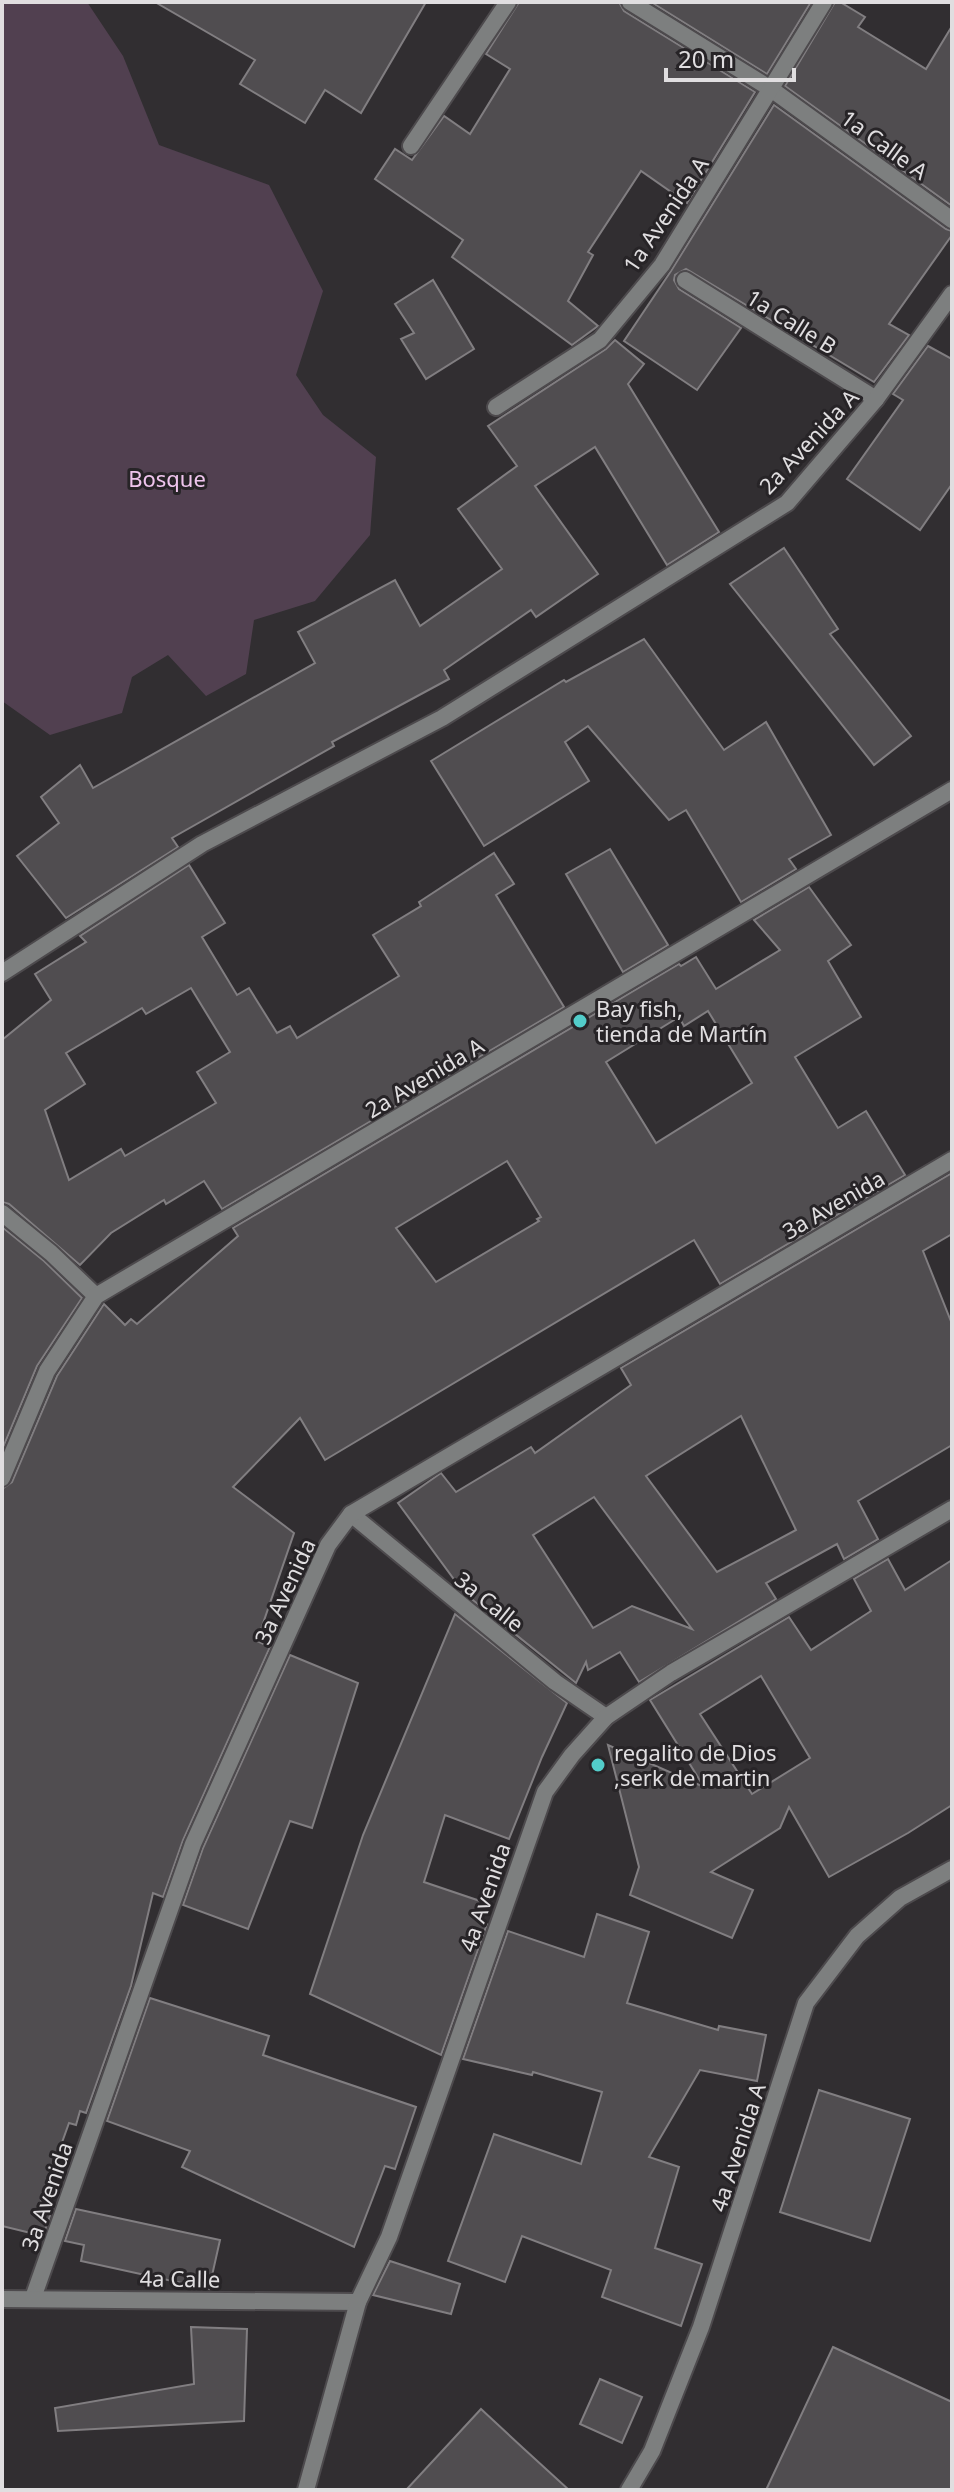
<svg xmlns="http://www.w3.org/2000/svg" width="954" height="2492" font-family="'Noto Sans',sans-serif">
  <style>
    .green { fill: #514050 }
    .building { fill: #504d50; stroke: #817e81; stroke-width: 2; fill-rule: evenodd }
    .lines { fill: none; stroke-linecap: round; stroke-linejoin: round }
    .minor-casing { stroke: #4d4a4d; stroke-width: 20 }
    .minor { stroke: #7d7f7f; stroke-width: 16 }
    .poi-dot { fill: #53cdca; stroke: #272427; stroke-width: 3 }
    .labels { text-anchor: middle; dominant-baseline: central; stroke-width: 6; stroke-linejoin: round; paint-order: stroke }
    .street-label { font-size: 22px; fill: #e0dee0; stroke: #272427 }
    .park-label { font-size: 22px; fill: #efc5ed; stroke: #272427 }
    .poi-label { font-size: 22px; fill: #e0dee0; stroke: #272427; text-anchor: start }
  </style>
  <rect width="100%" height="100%" fill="#312e31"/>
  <polygon class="green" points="2,2 87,2 123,56 159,145 269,185 323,291 296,375 323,415 376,457 370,535 315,601 254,620 246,674 206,696 168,655 132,677 122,713 50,735 2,701"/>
  <g class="building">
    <polygon points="155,2 426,2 361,113 325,90 305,123 240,84 255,60"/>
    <polygon points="519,2 619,2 624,11 755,92 687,203 641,171 588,252 593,255 568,301 598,326 572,345 452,257 463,240 375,179 395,149 412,160 444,116 470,134 510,69 486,54"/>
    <polygon points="651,2 811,2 767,74"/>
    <polygon points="835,2 840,2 865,17 858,27 926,69 952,26 952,206 785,86"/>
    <polygon points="774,105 946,229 952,231 952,235 889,324 909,335 874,382 686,269 675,275 674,280 679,289 741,328 697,390 624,341 671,271"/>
    <polygon points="433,280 474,349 426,379 401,339 414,333 395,304"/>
    <polygon points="615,340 644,364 628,384 719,532 667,565 595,447 535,486 598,574 536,617 531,610 444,670 449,679 332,742 334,746 172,838 178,847 66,918 17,856 59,823 41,797 80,765 93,788 315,663 298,632 395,580 420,626 502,569 458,509 517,466 488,426 606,349"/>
    <polygon points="928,346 952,359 952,484 920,530 847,479 903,400 893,394"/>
    <polygon points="784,548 838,629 830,634 911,736 874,765 730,584"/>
    <polygon points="644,639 724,750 766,722 831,835 789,859 796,869 741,902 686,810 669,820 588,726 565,742 589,781 484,846 431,761 564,680 566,682"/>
    <polygon points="610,849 668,945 623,972 566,874"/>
    <path d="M 494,853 L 514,884 L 496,895 L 564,1007 L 222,1209 L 204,1181 L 166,1204 L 164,1200 L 111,1233 L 80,1265 L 9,1204 L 2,1202 L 2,1040 L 51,1000 L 35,974 L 86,942 L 80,936 L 189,865 L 225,923 L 202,937 L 237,995 L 249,988 L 277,1033 L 290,1026 L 297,1038 L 399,976 L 373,935 L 421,906 L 419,902 ZM 191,988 L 230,1052 L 197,1072 L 216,1103 L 125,1156 L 121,1149 L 69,1180 L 45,1110 L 85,1084 L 66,1053 L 142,1008 L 146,1014 Z"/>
    <path d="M 809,887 L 851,945 L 828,961 L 861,1017 L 795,1057 L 838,1128 L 866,1111 L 905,1175 L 720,1284 L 694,1240 L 325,1460 L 300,1418 L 233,1487 L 294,1533 L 257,1641 L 270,1647 L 183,1840 L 163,1897 L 153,1893 L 131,1986 L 86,2113 L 80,2111 L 76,2125 L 69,2123 L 41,2201 L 54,2204 L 43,2236 L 2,2226 L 2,1489 L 12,1482 L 57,1376 L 104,1304 L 125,1325 L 131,1319 L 137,1324 L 238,1236 L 233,1228 L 679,964 L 681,966 L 696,957 L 716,989 L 780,950 L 754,920 ZM 708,1011 L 752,1083 L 656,1143 L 606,1062 L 679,1017 L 684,1026 ZM 507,1161 L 541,1217 L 537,1219 L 539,1221 L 436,1282 L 396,1228 Z"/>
    <path d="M 952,1173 L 952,1234 L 923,1251 L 952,1324 L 952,1445 L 858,1501 L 878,1539 L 844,1559 L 837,1544 L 766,1583 L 776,1599 L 639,1682 L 620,1652 L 588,1670 L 586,1662 L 576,1683 L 464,1593 L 398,1503 L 441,1473 L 456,1492 L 531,1447 L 535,1453 L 631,1385 L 621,1368 ZM 741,1416 L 796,1530 L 717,1572 L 646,1476 ZM 594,1497 L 599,1504 L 692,1629 L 632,1606 L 593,1628 L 533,1535 Z"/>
    <polygon points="2,1227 44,1261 82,1298 37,1366 2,1450"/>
    <path d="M 888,1559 L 905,1590 L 952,1560 L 952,1805 L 908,1833 L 829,1877 L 789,1807 L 780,1828 L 711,1872 L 753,1890 L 732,1938 L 630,1895 L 639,1867 L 608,1745 L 704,1787 L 650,1700 L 789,1617 L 811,1650 L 871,1611 L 854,1579 ZM 761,1676 L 810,1758 L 752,1794 L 700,1714 Z"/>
    <polygon points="455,1614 567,1703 542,1757 509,1839 445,1815 424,1882 483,1902 477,1920 487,1924 441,2055 310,1994 363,1835"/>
    <polygon points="290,1655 358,1683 312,1828 290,1821 248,1929 183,1905 203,1848"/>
    <polygon points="597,1914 649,1932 627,2003 718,2030 719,2026 766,2035 757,2081 700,2070 649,2157 679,2167 655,2248 702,2264 681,2326 602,2297 611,2270 522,2236 505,2282 448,2261 494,2134 581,2164 602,2092 533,2072 532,2075 463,2059 508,1931 584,1957"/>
    <polygon points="150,1998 269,2036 263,2055 416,2107 395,2169 385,2166 354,2247 182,2167 190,2151 107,2121"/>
    <polygon points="819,2090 910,2119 870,2241 780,2212"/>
    <polygon points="76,2209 220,2240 209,2289 81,2261 84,2245 65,2241"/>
    <polygon points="390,2261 460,2284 451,2314 373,2295"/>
    <polygon points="191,2327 247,2329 244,2421 58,2431 55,2408 194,2384"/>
    <polygon points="833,2347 952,2402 952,2490 766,2490"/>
    <polygon points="600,2379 642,2397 622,2443 580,2424"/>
    <polygon points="481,2409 523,2448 569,2490 406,2490"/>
  </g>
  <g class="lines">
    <defs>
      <g id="minor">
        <polyline points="630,2 771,89 952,220"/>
        <polyline points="411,146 508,2"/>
        <polyline points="685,280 876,399"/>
        <polyline points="496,407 600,340 662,265 824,2"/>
        <polyline points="2,973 202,844 442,718 787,503 876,399 952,294"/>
        <polyline points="2,1213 51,1253 96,1296"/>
        <polyline points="2,1478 47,1371 96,1296 952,790"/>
        <polyline points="351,1514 555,1682 606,1717"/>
        <polyline points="33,2298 193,1844 328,1545 351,1514 952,1160"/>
        <polyline points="2,2299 358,2302"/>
        <polyline points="306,2490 358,2302 389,2237 545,1792 572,1755 606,1717 671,1673 952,1509"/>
        <polyline points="629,2490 652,2451 701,2327 806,2003 857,1936 900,1898 952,1869"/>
      </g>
    </defs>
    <use href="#minor" class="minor-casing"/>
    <use href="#minor" class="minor"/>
  </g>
  <g class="poi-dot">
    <circle cx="580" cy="1021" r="8"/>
    <circle cx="598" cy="1765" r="8"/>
  </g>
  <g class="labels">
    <g class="street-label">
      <text transform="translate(885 144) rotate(36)">1a Calle A</text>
      <text transform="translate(665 214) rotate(-56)">1a Avenida A</text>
      <text transform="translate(792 321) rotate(32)">1a Calle B</text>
      <text transform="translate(808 441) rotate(-47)">2a Avenida A</text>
      <text transform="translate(424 1077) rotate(-31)">2a Avenida A</text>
      <text transform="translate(833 1204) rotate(-30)">3a Avenida</text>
      <text transform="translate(284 1591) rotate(-65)">3a Avenida</text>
      <text transform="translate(490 1601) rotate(39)">3a Calle</text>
      <text transform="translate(484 1897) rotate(-71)">4a Avenida</text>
      <text transform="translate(737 2147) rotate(-72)">4a Avenida A</text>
      <text transform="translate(46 2196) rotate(-71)">3a Avenida</text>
      <text transform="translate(180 2278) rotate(1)">4a Calle</text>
    </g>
    <g class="park-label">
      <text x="167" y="478">Bosque</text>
    </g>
    <g class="poi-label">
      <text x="596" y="1008">Bay fish,<tspan x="596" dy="25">tienda de Martín</tspan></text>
      <text x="614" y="1752">regalito de Dios<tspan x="614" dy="25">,serk de martin</tspan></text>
    </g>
  </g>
  <rect width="954" height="2492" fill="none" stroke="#e0dee0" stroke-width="8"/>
  <path d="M666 68v12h128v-12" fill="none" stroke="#e0dee0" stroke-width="4"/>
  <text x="678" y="68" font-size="24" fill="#e0dee0" stroke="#272427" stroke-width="6" paint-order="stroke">20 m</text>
</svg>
